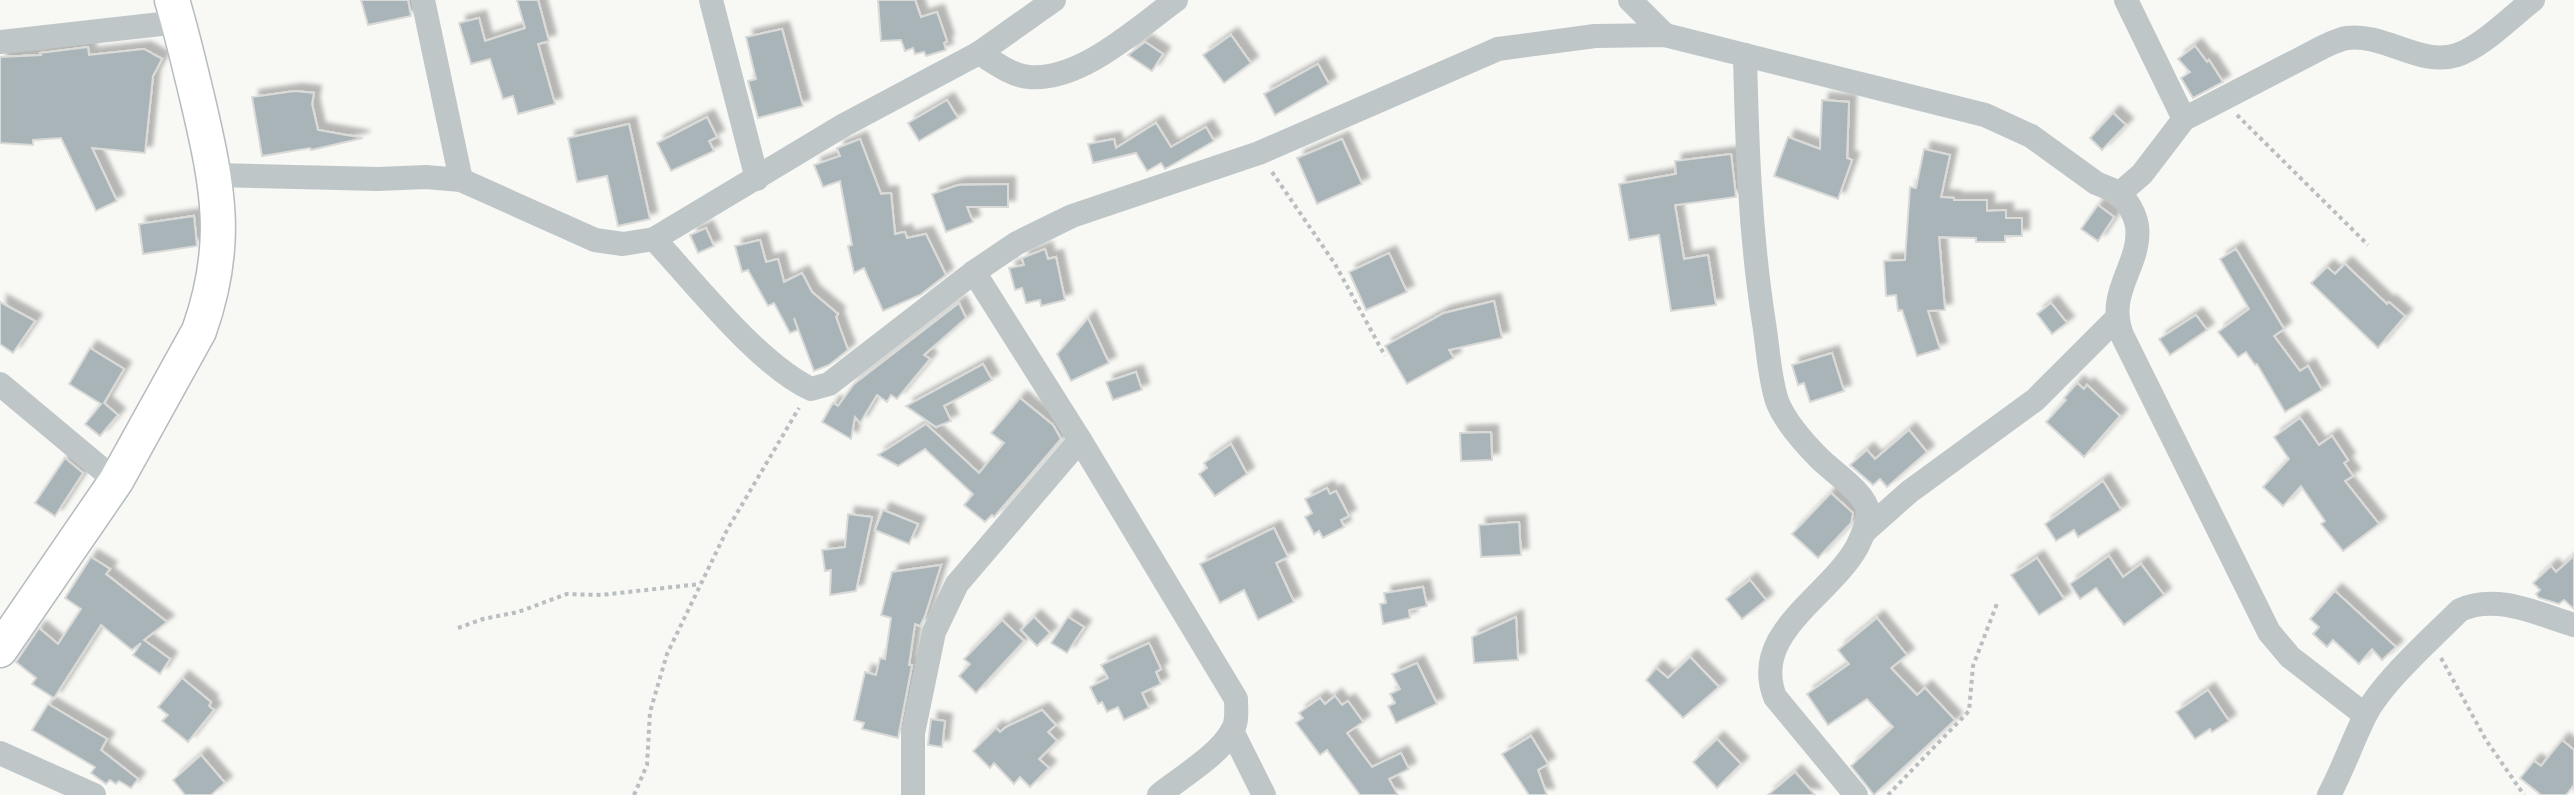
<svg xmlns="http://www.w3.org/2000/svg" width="2574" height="795" font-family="Montserrat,sans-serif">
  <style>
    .building { fill: #a8b4b8; stroke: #dadad8; stroke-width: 2; filter: url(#shadow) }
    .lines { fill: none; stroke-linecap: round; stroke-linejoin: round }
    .secondary-casing { stroke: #b3bcbf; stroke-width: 37 }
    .path { stroke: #b9bec0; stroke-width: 4; stroke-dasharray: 4 4; stroke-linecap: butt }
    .street { stroke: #bfc6c8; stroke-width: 24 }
    .secondary { stroke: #fff; stroke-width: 34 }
  </style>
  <defs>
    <filter id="shadow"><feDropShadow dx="7" dy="-7" stdDeviation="2" flood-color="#0004"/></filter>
  </defs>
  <rect width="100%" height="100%" fill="#f8f8f5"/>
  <g class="building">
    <polygon points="361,0 408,0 411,16 368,25"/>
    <polygon points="517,0 538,0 549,41 538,44 555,104 518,114 513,96 503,99 490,59 471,64 459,23 479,18 485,41 525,28"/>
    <polygon points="878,0 915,0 921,17 937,12 947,41 944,43 946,50 926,56 924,52 915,54 913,48 905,51 901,40 881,41"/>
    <polygon points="782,29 803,106 758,118 748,81 756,79 746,37"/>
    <polygon points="1231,35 1251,63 1224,83 1203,55"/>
    <polygon points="1145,42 1163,54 1152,71 1128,55"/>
    <polygon points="2195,46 2207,62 2209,60 2223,82 2193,98 2181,78 2190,72 2178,59"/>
    <polygon points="88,47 89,55 144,49 162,59 153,76 145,153 92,148 117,201 96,211 61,138 33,140 33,145 0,143 0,57 41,55 40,53"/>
    <polygon points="1318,64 1329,84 1275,115 1264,94"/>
    <polygon points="295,91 314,93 312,104 318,130 363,138 311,150 310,148 262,156 252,97"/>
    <polygon points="947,100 958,118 919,141 908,123"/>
    <polygon points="1822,100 1849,102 1847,158 1852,160 1838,199 1774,176 1788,137 1820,149"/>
    <polygon points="2113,113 2126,125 2102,150 2090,138"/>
    <polygon points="707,117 717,137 709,141 714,151 671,171 657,143"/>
    <polygon points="1156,123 1171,147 1206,127 1214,141 1165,169 1161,163 1147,171 1136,153 1093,163 1088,144 1114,139 1116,148"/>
    <polygon points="629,124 650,219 618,226 607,176 577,182 568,138"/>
    <polygon points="860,139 881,194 891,193 895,234 905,232 907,238 926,234 946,275 920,295 883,311 864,268 854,273 848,246 852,245 840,181 823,187 814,165 840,156 837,148"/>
    <polygon points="1342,139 1362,184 1317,204 1297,158"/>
    <polygon points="1924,149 1950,155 1941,197 1954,198 1954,200 1987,200 1987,211 2006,210 2006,218 2022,218 2022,236 2005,236 2005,242 1976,242 1976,238 1939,237 1945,310 1928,311 1940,349 1917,356 1902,310 1898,311 1896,295 1886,296 1884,261 1905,260 1910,187 1916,188"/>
    <polygon points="1731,154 1736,197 1675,205 1684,259 1708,255 1716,305 1671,311 1659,235 1629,240 1619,184 1676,174 1675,161"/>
    <polygon points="1008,184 1008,207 967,207 973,222 946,232 932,194 958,185"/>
    <polygon points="2098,205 2114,217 2098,241 2081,229"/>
    <polygon points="194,216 197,246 143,254 139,224"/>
    <polygon points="706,228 714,246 698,253 690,235"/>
    <polygon points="760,240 766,262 778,259 784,282 802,273 812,292 838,314 836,317 848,350 829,365 814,371 794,318 798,330 790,333 774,303 768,306 748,270 742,272 735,246"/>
    <polygon points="1045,249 1048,259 1056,257 1065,300 1041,306 1040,300 1026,303 1022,288 1015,290 1009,268 1024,265 1022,258"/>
    <polygon points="2236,249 2284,329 2274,336 2300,371 2308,366 2322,390 2285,412 2257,364 2255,365 2246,352 2238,357 2218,332 2249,309 2220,259"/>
    <polygon points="1389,253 1407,292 1366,310 1349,272"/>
    <polygon points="2345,264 2387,304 2389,302 2405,316 2378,348 2311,283 2327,267 2335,274"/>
    <polygon points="1494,301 1502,338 1449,350 1454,358 1407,384 1385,346 1444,313"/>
    <polygon points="0,302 35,321 13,353 0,344"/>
    <polygon points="959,303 966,318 924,355 930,359 897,399 891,395 887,402 877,395 860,423 855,417 851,439 822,422 833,403 838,406 854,384"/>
    <polygon points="2051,303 2067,323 2052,334 2037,314"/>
    <polygon points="2196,315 2207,330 2170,355 2159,339"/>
    <polygon points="1088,318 1109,363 1071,381 1057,354"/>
    <polygon points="90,348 124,369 104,403 118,415 100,436 85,424 101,404 69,384"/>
    <polygon points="1832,353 1844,391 1810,402 1804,383 1798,385 1792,365"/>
    <polygon points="983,364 992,380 944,406 951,421 936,427 906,406"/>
    <polygon points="1136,372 1142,390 1113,400 1106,382"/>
    <polygon points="2077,383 2084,389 2087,385 2120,416 2084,457 2046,422 2066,400 2064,398"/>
    <polygon points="1020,398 1053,425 1061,439 994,517 992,515 985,522 964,505 973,494 925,449 898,466 878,455 926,424 979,473 1004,443 991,433"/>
    <polygon points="2300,418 2319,445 2332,436 2348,460 2344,463 2353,476 2345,481 2379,524 2343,551 2321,524 2325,521 2301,486 2283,506 2263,487 2289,459 2274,437"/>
    <polygon points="1909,430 1927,452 1887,487 1880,479 1873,485 1850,465 1867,450 1875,459"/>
    <polygon points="1491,432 1492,460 1461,461 1460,433"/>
    <polygon points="1231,444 1247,474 1215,496 1199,474 1207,468 1204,463"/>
    <polygon points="65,458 83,473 55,516 35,503"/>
    <polygon points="2103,481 2121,510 2078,537 2074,530 2056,541 2045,524"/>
    <polygon points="1327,488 1330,494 1336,491 1349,516 1341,520 1344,527 1323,538 1319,531 1314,534 1305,517 1312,513 1305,499"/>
    <polygon points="1831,493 1853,513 1851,523 1818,558 1792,534"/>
    <polygon points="883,510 918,524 909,544 875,530"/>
    <polygon points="848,514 872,517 856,591 830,595 831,570 825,571 822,550 845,547"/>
    <polygon points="1519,522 1521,555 1481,557 1479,525"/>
    <polygon points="1274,528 1288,557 1276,563 1294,602 1258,620 1244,590 1220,603 1200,564"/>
    <polygon points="2109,556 2123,577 2141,564 2164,595 2124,625 2096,588 2080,599 2070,584"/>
    <polygon points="2574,556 2574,609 2564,600 2559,604 2539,598 2536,594 2540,590 2533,583 2551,566 2556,572"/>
    <polygon points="91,557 110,569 106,574 167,622 144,640 170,659 160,674 133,655 141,643 132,650 101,625 54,698 32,684 36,678 16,662 39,628 58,644 81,609 65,598"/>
    <polygon points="2037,558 2064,599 2039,615 2011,575"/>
    <polygon points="941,565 925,616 920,626 915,624 909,665 912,665 898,738 862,729 864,723 854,720 865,672 876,675 880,658 885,659 891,618 881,615 892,572"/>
    <polygon points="1750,580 1766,600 1742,619 1726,599"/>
    <polygon points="1423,587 1427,606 1409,610 1410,618 1383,624 1380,604 1386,603 1384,593"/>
    <polygon points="2335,591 2396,647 2382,660 2372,649 2359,664 2333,640 2327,647 2313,634 2319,627 2310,619"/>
    <polygon points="1034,617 1050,633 1037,646 1021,630"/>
    <polygon points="1068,617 1084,627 1067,653 1051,643"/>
    <polygon points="1516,617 1518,660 1474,663 1472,637"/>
    <polygon points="1877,618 1907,655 1891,668 1917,695 1925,688 1955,720 1874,795 1851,766 1893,727 1867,699 1828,725 1807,694 1849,664 1838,650"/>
    <polygon points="1002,620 1024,641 976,693 959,676 970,664 964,659"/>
    <polygon points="1149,643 1161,669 1156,672 1161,684 1142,693 1149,708 1124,720 1118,707 1107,712 1102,702 1098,704 1090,687 1108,678 1101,665"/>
    <polygon points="1690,657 1719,687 1683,718 1646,680 1656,668 1668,678"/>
    <polygon points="1417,663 1437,704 1396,723 1388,706 1395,703 1390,694 1400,689 1392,674"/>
    <polygon points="182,678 211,702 209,706 214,710 188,742 162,721 168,715 158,707"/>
    <polygon points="2208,690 2229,721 2212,732 2210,729 2195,739 2176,712"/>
    <polygon points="1335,696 1342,705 1348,701 1363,722 1347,733 1372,767 1401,753 1409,769 1389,779 1398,795 1360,795 1327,750 1320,755 1296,723 1303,718 1299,713 1320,698 1325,704"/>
    <polygon points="48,704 107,739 101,750 138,779 131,788 119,781 116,784 110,780 106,784 91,773 95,767 32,730"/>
    <polygon points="1042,710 1056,725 1048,732 1057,741 1039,759 1049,768 1030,787 1020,777 1014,784 994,763 990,768 973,751 996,728 1000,732 1006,727"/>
    <polygon points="931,719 945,721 942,747 928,745"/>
    <polygon points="1531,736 1548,764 1538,770 1547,795 1529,795 1502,754"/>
    <polygon points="1717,739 1741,764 1717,788 1693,762"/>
    <polygon points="2562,740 2574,750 2574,785 2566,795 2541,795 2520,778 2534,761 2541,766"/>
    <polygon points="201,755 225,783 211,795 185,795 173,780"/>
    <polygon points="1795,772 1815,795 1768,795"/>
  </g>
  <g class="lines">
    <defs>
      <path id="secondary" d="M 0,650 L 116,481 L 199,331 C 230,244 218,187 198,101 C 190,68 182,33 172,0"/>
    </defs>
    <use href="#secondary" class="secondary-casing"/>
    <g class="path">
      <polyline points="2237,115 2368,245"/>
      <polyline points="1272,172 1335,264 1385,356"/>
      <polyline points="458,628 483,619 518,612 567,594 601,595 700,584"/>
      <polyline points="2441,658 2486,740 2524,795"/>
      <polyline points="634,795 647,765 650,712 667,654 727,530 799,408"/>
      <polyline points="1888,795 1969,711 1973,666 1998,601"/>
    </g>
    <g class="street">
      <polyline points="423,0 461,180"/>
      <polyline points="711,0 757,179"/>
      <polyline points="1630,0 1665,35"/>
      <polyline points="2126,0 2184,119"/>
      <polyline points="0,42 179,22"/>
      <path d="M 979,53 C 994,62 1012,76 1029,77 C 1081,81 1136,29 1176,0"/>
      <path d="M 1745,55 C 1747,145 1750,234 1764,323 C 1768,348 1769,376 1777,401 C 1785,422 1804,443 1820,459 C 1833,472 1867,494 1868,512 C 1868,525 1862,536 1857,547 C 1828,598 1750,633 1775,697 L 1856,795"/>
      <polyline points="215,175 378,179 426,177 461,180 595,240 623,244 654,239 844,125 979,53 1054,0"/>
      <path d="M 2120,193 C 2128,203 2135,213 2137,226 C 2142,265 2105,291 2122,335 L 2269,632 L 2290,657 L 2365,715"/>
      <path d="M 654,239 C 695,283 758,364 811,389 L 829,384 L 974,272 L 1017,243 L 1072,216 L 1259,153 L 1498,49 L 1595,36 L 1665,35 L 1985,115 L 2031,136 L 2096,183 L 2120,193 L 2142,174 L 2184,119 L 2323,47 C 2330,44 2339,39 2347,38 C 2385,33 2420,67 2457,55 C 2482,47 2512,16 2533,0"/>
      <path d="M 974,272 L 1080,440 L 1236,699 C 1236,710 1238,722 1232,731 C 1219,755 1180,778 1159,795"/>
      <polyline points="0,384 116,481"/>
      <polyline points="1864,532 1909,492 2035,400 2116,319"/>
      <polyline points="1232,731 1264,795"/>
      <polyline points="0,753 94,795"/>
      <polyline points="913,795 913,733 934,632 957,584 1080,440"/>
      <path d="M 2329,795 C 2343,769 2352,742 2365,716 C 2381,683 2433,637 2460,610 C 2496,593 2538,614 2574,625"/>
    </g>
    <use href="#secondary" class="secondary"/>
  </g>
</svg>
